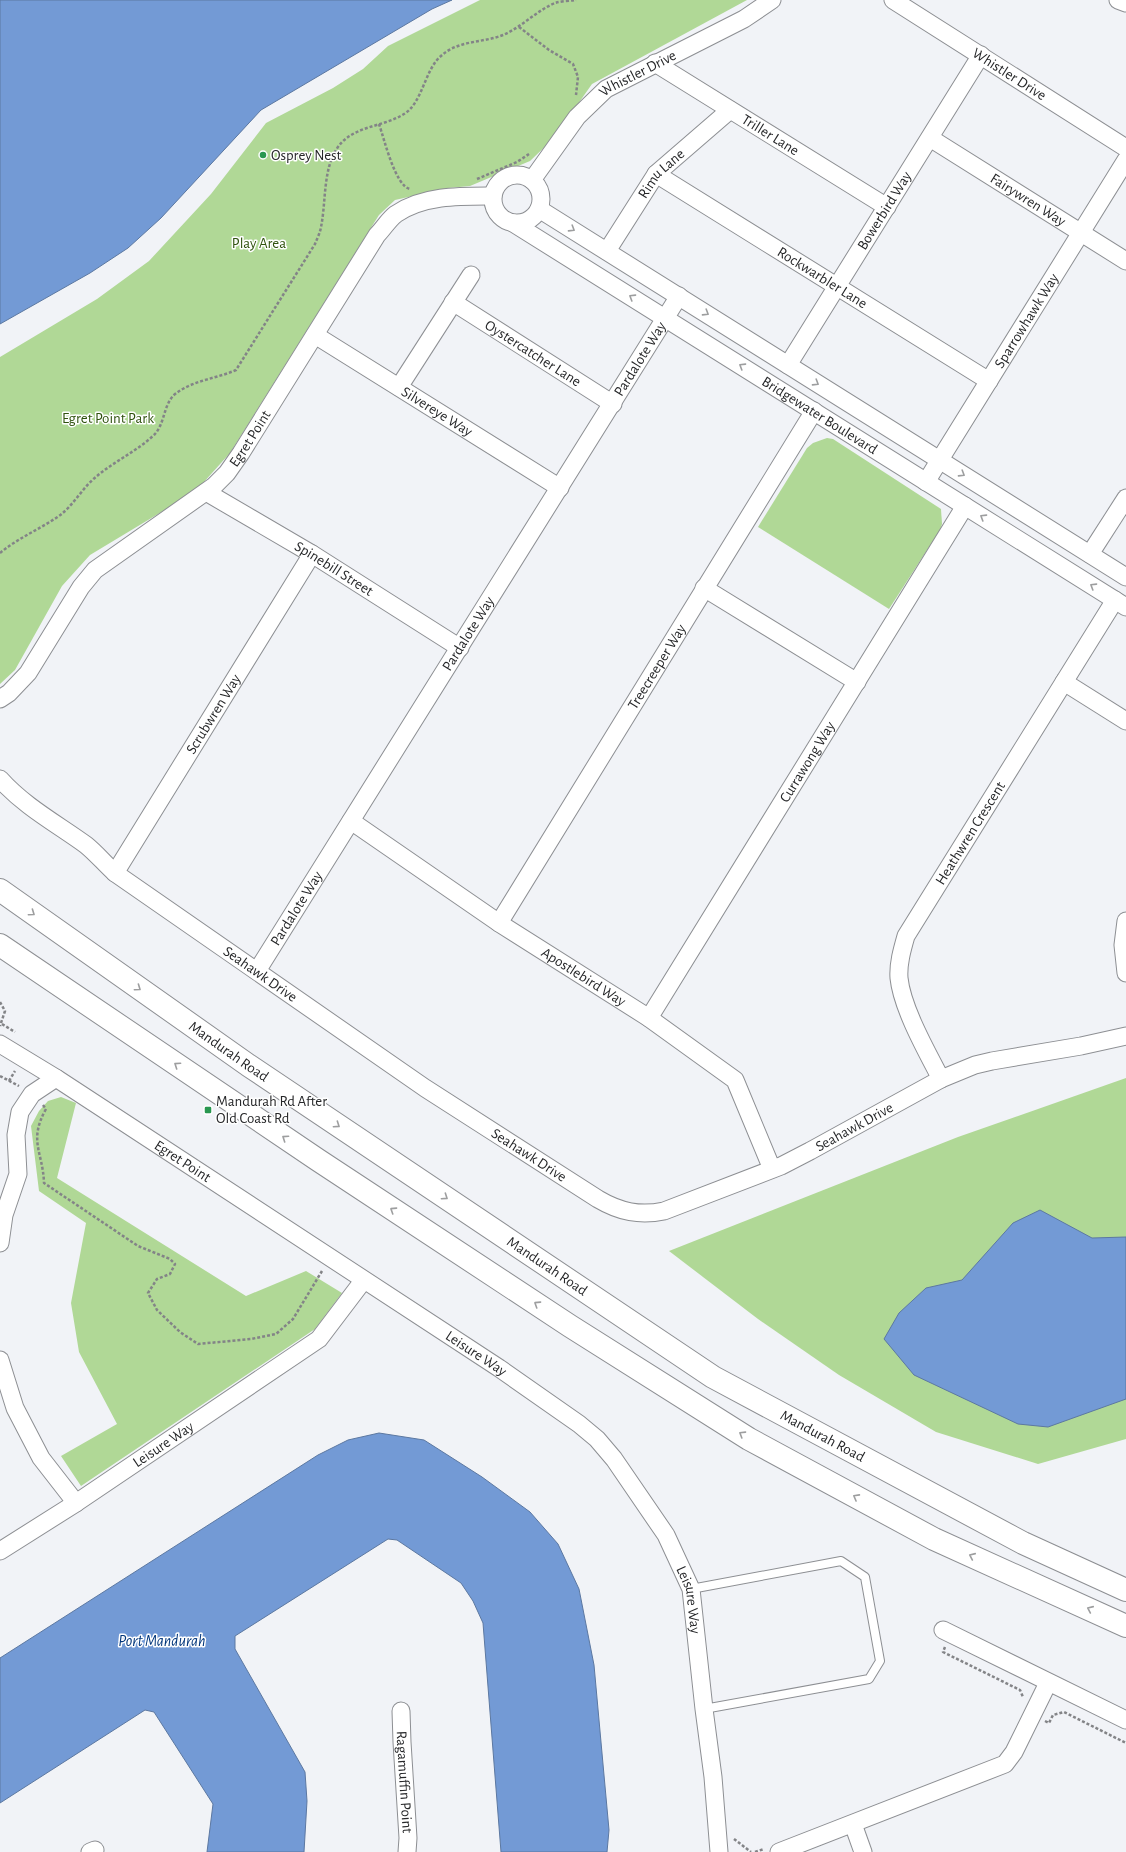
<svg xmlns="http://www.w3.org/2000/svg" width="1126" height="1852" font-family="'Alegreya Sans',sans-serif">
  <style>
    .green { fill: #b0d896 }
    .water { fill: #739ad5; stroke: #5c78a1 }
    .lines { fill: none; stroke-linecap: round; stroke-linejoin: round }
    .lane-casing { stroke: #8d8f93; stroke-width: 10 }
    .street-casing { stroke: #8d8f93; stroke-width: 19 }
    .highway-casing { stroke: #8d8f93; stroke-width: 24 }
    .path { stroke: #838487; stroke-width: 2.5; stroke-dasharray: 3 2; stroke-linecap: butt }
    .lane { stroke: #fff; stroke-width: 8 }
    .street { stroke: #fff; stroke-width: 17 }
    .highway { stroke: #fff; stroke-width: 22 }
    .oneway { stroke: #9d9e9f }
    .poi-dot { fill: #299750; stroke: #fff; stroke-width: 1.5 }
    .labels { text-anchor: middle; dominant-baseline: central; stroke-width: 3; stroke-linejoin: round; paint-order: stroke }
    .street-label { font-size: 15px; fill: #262729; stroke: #fff }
    .poi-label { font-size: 15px; fill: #262729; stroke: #fff; text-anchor: start }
    .park-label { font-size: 15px; fill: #2f520e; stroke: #fff }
    .water-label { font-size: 16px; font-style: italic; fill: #02367b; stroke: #fff }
  </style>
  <rect width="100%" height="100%" fill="#f1f3f7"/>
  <g class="green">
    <polygon points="480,0 747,0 592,84 554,138 530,161 470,186 448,188 395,200 379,215 230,453 203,483 168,508 90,555 62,586 15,670 0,684 0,357 97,299 149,261 211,194 266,123 333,88 363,69 388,46"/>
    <polygon points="827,438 833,439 941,509 942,524 940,530 889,609 758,527 807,448 813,443"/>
    <polygon points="1126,1078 1126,1439 1038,1464 936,1432 839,1375 758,1319 669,1251 958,1137"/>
    <polygon points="61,1097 76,1103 57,1178 246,1296 306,1271 342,1293 315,1329 81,1486 61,1456 117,1424 79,1352 71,1303 86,1223 39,1191 31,1126 39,1111 48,1101"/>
  </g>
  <g class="water">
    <polygon points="0,0 452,0 432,9 261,110 161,218 128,248 90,273 0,324"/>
    <polygon points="1040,1210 1092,1238 1126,1237 1126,1399 1048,1427 1018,1424 914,1375 884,1339 899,1313 926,1288 962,1280 1013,1223"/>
    <polygon points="379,1433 424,1440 482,1477 530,1512 558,1544 579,1589 594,1665 609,1830 607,1852 501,1852 483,1623 473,1601 461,1583 397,1540 388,1539 235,1636 235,1649 305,1772 307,1801 304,1852 207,1852 213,1804 154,1712 145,1710 0,1803 0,1658 318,1455 348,1440"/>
  </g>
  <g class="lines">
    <defs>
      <polyline id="lane" points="691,1589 841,1561 865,1577 880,1661 869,1679 704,1709"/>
      <g id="street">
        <path id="s1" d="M 893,0 L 1126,148"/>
        <polyline points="1118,0 1126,3"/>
        <path id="s2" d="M 655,63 L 887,207"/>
        <path id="s3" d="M 930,138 L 1126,261"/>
        <path id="s4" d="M 656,174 L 989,381"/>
        <circle cx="517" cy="199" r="24"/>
        <path id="s5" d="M 532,180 L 577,117 L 606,89 L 744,19 L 772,0"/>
        <polyline points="539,209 1126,577"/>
        <path id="s6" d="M 513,223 L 1126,607"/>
        <path id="s7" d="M 607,251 L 656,174 L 730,110"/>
        <path id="s8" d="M 453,302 L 613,404"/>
        <path id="s9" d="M 315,335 L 560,488"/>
        <path id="s10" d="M 788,365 L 981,55"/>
        <polyline points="399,387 471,275"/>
        <path id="s11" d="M 926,482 L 1126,160"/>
        <path id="s12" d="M 206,492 L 312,554 L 460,648"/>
        <polyline points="1090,554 1126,498"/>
        <polyline points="704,588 857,682"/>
        <polyline points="1064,682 1126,721"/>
        <path id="s13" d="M 0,699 L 9,693 L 28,673 L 81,587 L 95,570 L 214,486 L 227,473 L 241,453 L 377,235 C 383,229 389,219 396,214 C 424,195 461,196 493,196"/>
        <path id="s14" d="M 0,779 C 24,806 57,824 86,845 C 96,853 105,864 115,873 L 425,1088 L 598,1199 C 620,1212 640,1216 664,1211 L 781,1166 L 810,1151 L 941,1079 L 975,1065 L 992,1061 L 1081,1046 L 1126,1036"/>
        <path id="s15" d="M 351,821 L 499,923 L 649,1018 L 735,1080 L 772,1169"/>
        <path id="s16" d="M 115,873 L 312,554"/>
        <polyline points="1126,921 1123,945 1126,973"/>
        <path id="s17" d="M 499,923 L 814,411"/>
        <path id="s18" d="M 257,971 L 679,296"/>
        <path id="s19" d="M 649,1018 L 965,506"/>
        <path id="s20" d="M 0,1044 L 56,1078 L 499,1368 L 579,1424 L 597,1439 L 614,1459 L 666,1535 L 691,1589 L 704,1709 L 713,1777 L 719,1852"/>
        <path id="s21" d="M 941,1079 C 927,1052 902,1008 899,978 C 898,964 902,950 906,936 L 1115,600"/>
        <polyline points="0,1243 4,1215 18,1174 16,1135 20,1112 32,1094 56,1078"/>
        <polyline points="0,1360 15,1408 41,1458 76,1503"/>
        <path id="s22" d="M 0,1551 L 76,1503 L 319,1339 L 363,1281"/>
        <polyline points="943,1630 1126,1720"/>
        <path id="s23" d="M 401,1711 L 402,1742 L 408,1838 L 407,1852"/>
        <polyline points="853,1824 863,1852"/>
        <polyline points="90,1852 95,1850"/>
        <polyline points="779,1852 1005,1764 1014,1752 1048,1683"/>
      </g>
      <g id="highway">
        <path id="s24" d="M 0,890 L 248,1065 L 713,1377 L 1023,1543 L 1126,1590"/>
        <polyline points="0,945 318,1160 570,1326 749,1439 934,1539 1126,1626"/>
      </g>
    </defs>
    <use href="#lane" class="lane-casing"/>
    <use href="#street" class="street-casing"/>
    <use href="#highway" class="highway-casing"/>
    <g class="path">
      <polyline points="519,27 549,50 573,64 578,77 576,95"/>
      <path d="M 379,124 C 384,138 395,186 410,189"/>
      <polyline points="477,179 517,162 529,154"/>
      <path d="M 0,553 C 18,538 40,529 59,516 C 73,506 83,487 97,476 C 115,461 137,451 154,435 C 165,424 163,406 174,395 C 192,380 216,379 236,370 L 315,244 C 317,239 320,233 321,227 C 326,203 323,171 336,150 C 351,125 382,128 404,114 C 422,104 425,69 441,56 C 458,40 483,43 503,35 C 522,27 536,11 555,3 C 561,1 570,1 576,0"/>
      <polyline points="0,1002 5,1011 0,1026"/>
      <polyline points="2,1024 15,1032"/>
      <polyline points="0,1076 19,1086"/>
      <polyline points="9,1081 15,1071"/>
      <path d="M 43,1105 L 46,1109 C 28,1141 43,1152 44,1183 L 138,1246 L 170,1259 L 175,1264 L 170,1274 L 157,1279 L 148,1293 L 157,1310 L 180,1332 L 198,1344 L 251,1339 L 276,1334 L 293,1319 L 322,1271"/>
      <polyline points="945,1647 943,1652 1020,1690 1023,1697"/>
      <polyline points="1045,1721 1049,1723 1053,1715 1064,1712 1126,1743"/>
      <polyline points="734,1839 751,1852"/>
      <polyline points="755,1852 764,1849"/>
    </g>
    <use href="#lane" class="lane"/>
    <use href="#street" class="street"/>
    <use href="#highway" class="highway"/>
  </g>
  <defs><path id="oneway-chevron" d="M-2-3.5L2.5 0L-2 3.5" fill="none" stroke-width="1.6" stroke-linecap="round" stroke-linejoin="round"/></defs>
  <g class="oneway">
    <use href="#oneway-chevron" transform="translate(572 229) rotate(32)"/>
    <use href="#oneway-chevron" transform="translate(632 297) rotate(-148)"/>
    <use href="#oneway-chevron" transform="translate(706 313) rotate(32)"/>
    <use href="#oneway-chevron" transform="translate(742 366) rotate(-148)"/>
    <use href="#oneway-chevron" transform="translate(816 383) rotate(32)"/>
    <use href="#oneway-chevron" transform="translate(962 474) rotate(32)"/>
    <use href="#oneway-chevron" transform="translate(983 517) rotate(-148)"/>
    <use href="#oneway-chevron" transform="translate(1093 586) rotate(-148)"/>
    <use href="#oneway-chevron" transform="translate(32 913) rotate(35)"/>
    <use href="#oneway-chevron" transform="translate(138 988) rotate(35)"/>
    <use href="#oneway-chevron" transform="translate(177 1065) rotate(-146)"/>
    <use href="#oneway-chevron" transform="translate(337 1125) rotate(34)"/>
    <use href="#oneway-chevron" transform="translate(285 1138) rotate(-146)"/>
    <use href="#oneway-chevron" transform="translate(445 1197) rotate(34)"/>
    <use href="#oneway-chevron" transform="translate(393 1210) rotate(-147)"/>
    <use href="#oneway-chevron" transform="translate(537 1304) rotate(-147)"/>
    <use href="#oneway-chevron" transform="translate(742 1434) rotate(-148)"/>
    <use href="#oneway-chevron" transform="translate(856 1497) rotate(-151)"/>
    <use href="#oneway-chevron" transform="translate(972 1556) rotate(-156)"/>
    <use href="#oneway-chevron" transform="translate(1090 1609) rotate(-156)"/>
  </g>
  <g class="poi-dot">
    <circle cx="263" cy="155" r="4"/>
    <rect x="204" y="1106" width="8" height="8" rx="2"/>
  </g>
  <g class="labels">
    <g class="street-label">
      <text stroke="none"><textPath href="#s5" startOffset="153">Whistler Drive</textPath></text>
      <text stroke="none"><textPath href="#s1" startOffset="138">Whistler Drive</textPath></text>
      <text stroke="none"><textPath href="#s2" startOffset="136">Triller Lane</textPath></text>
      <text stroke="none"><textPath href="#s7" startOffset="95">Rimu Lane</textPath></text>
      <text stroke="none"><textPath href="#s3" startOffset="116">Fairywren Way</textPath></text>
      <text stroke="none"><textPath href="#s10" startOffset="182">Bowerbird Way</textPath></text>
      <text stroke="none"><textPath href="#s4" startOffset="196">Rockwarbler Lane</textPath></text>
      <text stroke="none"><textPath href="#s11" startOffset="190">Sparrowhawk Way</textPath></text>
      <text stroke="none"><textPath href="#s8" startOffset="95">Oystercatcher Lane</textPath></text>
      <text stroke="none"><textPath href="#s18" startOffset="722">Pardalote Way</textPath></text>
      <text stroke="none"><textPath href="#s9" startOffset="144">Silvereye Way</textPath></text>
      <text stroke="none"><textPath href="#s6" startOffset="362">Bridgewater Boulevard</textPath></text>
      <text stroke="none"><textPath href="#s13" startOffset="367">Egret Point</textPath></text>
      <text stroke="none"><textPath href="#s12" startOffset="149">Spinebill Street</textPath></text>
      <text stroke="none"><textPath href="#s18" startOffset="398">Pardalote Way</textPath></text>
      <text stroke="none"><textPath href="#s17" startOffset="301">Treecreeper Way</textPath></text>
      <text stroke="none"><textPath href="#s16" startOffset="187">Scrubwren Way</textPath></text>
      <text stroke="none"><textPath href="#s19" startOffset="301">Currawong Way</textPath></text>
      <text stroke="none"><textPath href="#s21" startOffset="274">Heathwren Crescent</textPath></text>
      <text stroke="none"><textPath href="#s18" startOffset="74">Pardalote Way</textPath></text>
      <text stroke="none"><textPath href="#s14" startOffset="326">Seahawk Drive</textPath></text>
      <text stroke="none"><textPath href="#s15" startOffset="280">Apostlebird Way</textPath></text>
      <text stroke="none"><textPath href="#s24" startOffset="280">Mandurah Road</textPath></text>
      <text stroke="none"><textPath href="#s14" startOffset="1009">Seahawk Drive</textPath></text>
      <text stroke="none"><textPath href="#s14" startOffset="650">Seahawk Drive</textPath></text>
      <text stroke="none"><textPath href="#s20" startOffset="217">Egret Point</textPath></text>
      <text stroke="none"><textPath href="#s24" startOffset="664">Mandurah Road</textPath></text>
      <text stroke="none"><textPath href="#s20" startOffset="568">Leisure Way</textPath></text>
      <text stroke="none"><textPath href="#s24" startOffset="988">Mandurah Road</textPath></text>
      <text stroke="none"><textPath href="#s22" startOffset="195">Leisure Way</textPath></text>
      <text stroke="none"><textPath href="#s20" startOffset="904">Leisure Way</textPath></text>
      <text stroke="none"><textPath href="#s23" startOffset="71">Ragamuffin Point</textPath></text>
    </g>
    <g class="poi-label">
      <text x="271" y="155">Osprey Nest</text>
      <text x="216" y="1101">Mandurah Rd After<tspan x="216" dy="17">Old Coast Rd</tspan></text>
    </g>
    <g class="park-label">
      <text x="259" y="243">Play Area</text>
      <text x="108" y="418">Egret Point Park</text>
    </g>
    <g class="water-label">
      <text x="162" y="1641">Port Mandurah</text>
    </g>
  </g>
</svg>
